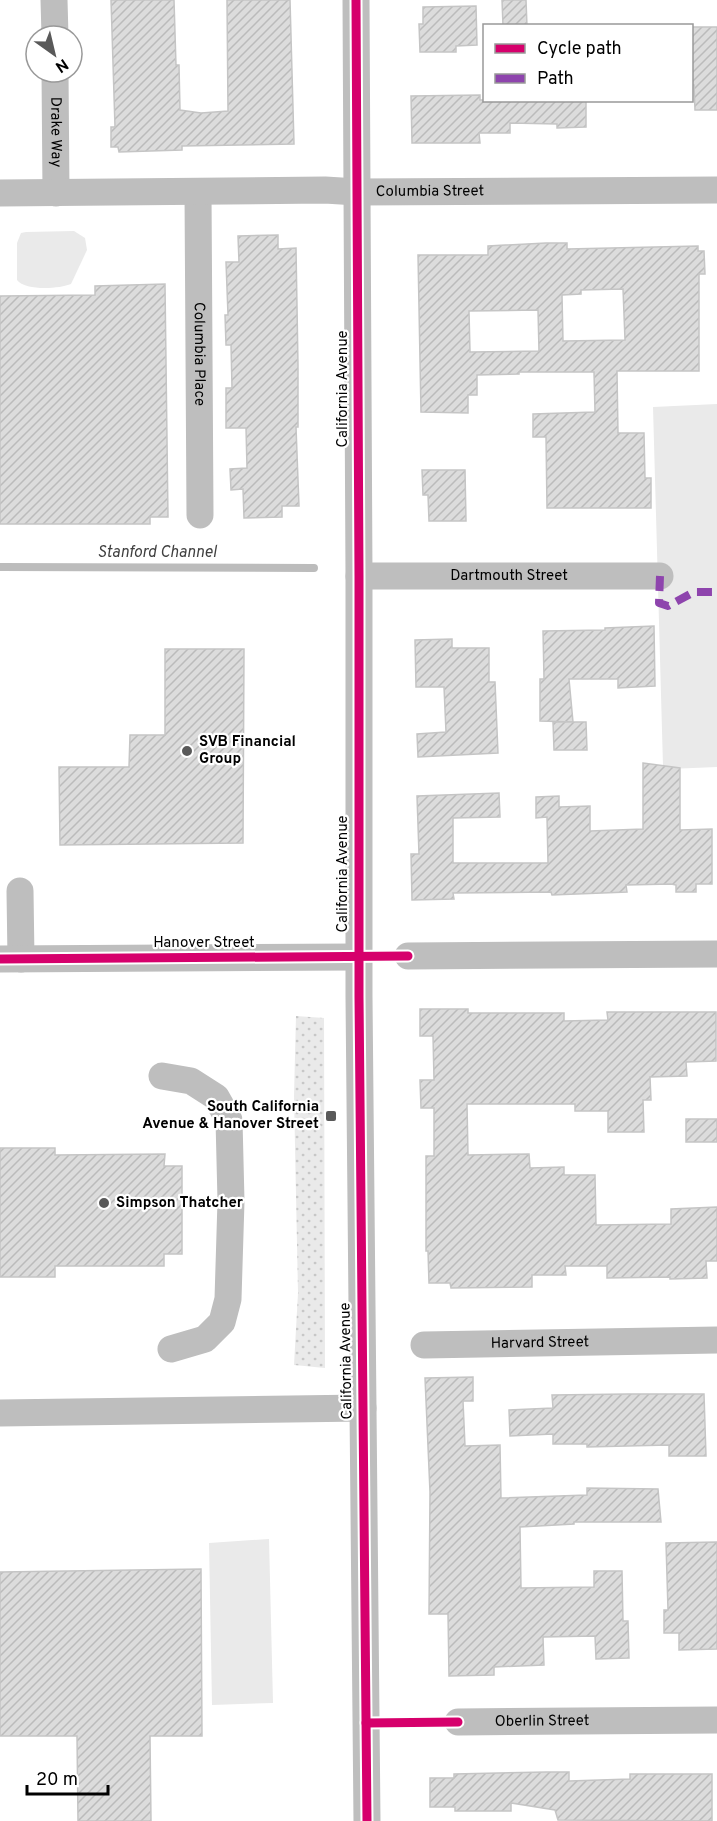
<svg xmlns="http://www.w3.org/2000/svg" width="717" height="1821" font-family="Overpass,sans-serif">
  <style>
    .grass { fill: url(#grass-dots) }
    .park { fill: #eaeaea }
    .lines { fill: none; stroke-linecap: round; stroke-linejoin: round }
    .stream { stroke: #bcbcbc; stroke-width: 8 }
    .building { fill: url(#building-hatch); stroke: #c5c5c5; stroke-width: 1.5; fill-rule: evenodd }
    .minor { stroke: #bebebe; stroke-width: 27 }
    .quiet { stroke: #8e44ad; stroke-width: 8; stroke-dasharray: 15 8; stroke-linecap: butt }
    .cycleway-casing { stroke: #fff; stroke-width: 13 }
    .cycleway { stroke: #d6006c; stroke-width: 9 }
    .poi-dot { fill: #595959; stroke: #fff; stroke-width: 2 }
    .labels { text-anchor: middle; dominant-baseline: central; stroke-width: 4.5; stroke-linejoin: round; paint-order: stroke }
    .street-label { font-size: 15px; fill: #000; stroke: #fff }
    .poi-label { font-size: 15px; font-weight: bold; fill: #000; stroke: #fff; text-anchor: start }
    .water-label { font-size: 16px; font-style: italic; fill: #404040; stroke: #fff }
  </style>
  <defs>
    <pattern id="grass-dots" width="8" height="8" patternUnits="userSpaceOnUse" patternTransform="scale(1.5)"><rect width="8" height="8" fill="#eaeaea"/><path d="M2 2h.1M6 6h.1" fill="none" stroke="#c7c7c7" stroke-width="1.8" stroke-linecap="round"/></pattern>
    <pattern id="building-hatch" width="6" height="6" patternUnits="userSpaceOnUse" patternTransform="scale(1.5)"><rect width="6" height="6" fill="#dcdcdc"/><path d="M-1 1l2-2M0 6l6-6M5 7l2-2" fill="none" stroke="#bbb"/></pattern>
  </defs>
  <rect width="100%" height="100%" fill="#fff"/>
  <polygon class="grass" points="296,1016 324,1018 325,1368 294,1365 298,1293 294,1096"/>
  <g class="park">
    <path d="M 74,231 L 85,238 L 87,250 L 71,284 C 59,289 25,291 17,280 L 17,243 L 21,233 L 26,232 Z"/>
    <polygon points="717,404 717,767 669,769 668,766 663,766 653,407"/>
    <polygon points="269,1539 273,1703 212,1705 209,1543"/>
  </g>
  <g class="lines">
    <polyline class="stream" points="0,567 314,568"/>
  </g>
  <g class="building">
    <polygon points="111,0 174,0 176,65 179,65 180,110 201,113 228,111 227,0 290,0 294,144 182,146 182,150 119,152 118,147 111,147 111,127 115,127"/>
    <polygon points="502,0 526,0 527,26 503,26"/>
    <polygon points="476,6 477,45 456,46 456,52 420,52 419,24 423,24 423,7"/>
    <polygon points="692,27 717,27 717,110 695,110 694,85 692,85"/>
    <polygon points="480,95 480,100 586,100 586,127 557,128 557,124 510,123 510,133 479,133 480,143 412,143 411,96"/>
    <polygon points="278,235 278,249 296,248 298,365 298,427 296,427 299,506 282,506 282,517 244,518 243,489 231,490 230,469 247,468 246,428 226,428 226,388 232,388 231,345 226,345 225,315 228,315 226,262 239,262 238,236"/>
    <path d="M 546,243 L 567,243 L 567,249 L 698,246 L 698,251 L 704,251 L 705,274 L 699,274 L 699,371 L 617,371 L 618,433 L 644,433 L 645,478 L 651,478 L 651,508 L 547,508 L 546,437 L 533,437 L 533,414 L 595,412 L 594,372 L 519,372 L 519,374 L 477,375 L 477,395 L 468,395 L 468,413 L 421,412 L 418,255 L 488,255 L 488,246 ZM 623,289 L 625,340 L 563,341 L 562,295 L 581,294 L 581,290 ZM 538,310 L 539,351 L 470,352 L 469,311 Z"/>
    <polygon points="165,284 168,517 150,517 150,524 0,524 0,296 95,295 95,286"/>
    <polygon points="422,470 465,470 466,521 429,521 428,495 423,495"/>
    <polygon points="654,626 655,686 618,688 618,679 569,679 573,722 540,721 540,679 544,679 543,631 605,630 605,628"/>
    <polygon points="452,639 452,648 489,648 489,682 495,682 498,753 418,757 417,734 446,732 444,687 416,687 415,640"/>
    <polygon points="165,649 244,649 243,843 60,845 59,767 129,767 130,735 165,735"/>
    <polygon points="553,722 586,722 587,750 554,750"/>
    <polygon points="643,763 680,768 680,830 712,829 712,884 696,884 696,892 676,892 676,885 671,884 626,885 627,892 552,895 551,892 453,893 454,899 412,900 411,854 419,854 417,796 499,793 500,817 453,818 453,863 548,863 547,817 536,818 536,797 559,796 559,807 590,806 590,831 643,829"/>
    <polygon points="420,1009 468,1009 468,1013 564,1013 564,1021 608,1020 607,1012 716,1012 716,1061 686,1062 687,1076 650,1077 651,1100 643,1100 644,1132 608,1132 608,1111 575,1111 575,1104 467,1104 468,1155 529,1154 530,1168 564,1167 564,1175 595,1175 596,1225 671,1224 671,1209 717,1207 717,1261 706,1261 707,1278 670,1279 670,1277 607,1278 607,1266 565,1266 566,1275 532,1275 532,1287 451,1288 450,1283 429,1283 428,1251 426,1251 426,1156 434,1156 434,1108 421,1108 420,1080 434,1080 433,1036 420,1036"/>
    <rect x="686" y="1119" width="31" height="23"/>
    <polygon points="0,1148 55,1148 55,1155 165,1154 164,1166 182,1166 182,1254 164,1254 164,1266 55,1266 55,1277 0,1277"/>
    <polygon points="473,1377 473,1401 463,1401 465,1446 500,1445 501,1498 587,1495 587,1488 658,1489 661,1522 574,1522 574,1524 520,1527 521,1588 594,1587 594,1571 622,1571 623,1621 628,1621 629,1658 596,1659 595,1636 543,1637 544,1665 494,1667 494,1675 449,1676 448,1614 429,1614 430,1492 425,1378"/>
    <polygon points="628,1394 704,1394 706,1456 669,1456 669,1445 587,1447 587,1444 553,1444 553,1434 510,1436 509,1410 553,1408 552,1395"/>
    <polygon points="717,1542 717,1649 679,1650 679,1633 664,1633 664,1610 668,1610 666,1543"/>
    <polygon points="201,1569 202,1736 150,1736 151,1821 78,1821 77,1736 0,1736 0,1572"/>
    <polygon points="546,1772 569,1772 569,1781 630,1779 630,1774 712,1774 712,1821 558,1820 555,1810 511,1803 511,1811 455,1811 455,1807 430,1807 430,1778 454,1778 454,1774"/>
  </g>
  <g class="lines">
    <g class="minor">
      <polyline points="54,0 55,36"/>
      <polyline points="356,0 359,576 359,997 367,1821"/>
      <path id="s1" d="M 55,72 L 56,193"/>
      <path id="s2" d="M 198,192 L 200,515"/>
      <path id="s3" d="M 0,193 L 325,190 L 357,192 L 717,190"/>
      <path id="s4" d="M 359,576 L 660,576"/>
      <polyline points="20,891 21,959"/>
      <polyline points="408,956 717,954"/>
      <polyline points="0,959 358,957"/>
      <polyline points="162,1076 191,1081 216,1097 229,1120 231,1201 228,1299 222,1322 205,1339 171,1349"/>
      <path id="s5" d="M 424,1345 L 717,1340"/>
      <polyline points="0,1413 363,1408"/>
      <path id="s6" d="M 458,1722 L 717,1720"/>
    </g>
    <polyline class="quiet" points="660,576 659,603 668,606 694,592 717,592"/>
    <defs>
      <g id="cycleway">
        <polyline points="356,0 359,576 359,997 367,1821"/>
        <polyline points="0,959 408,956"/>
        <polyline points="366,1723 458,1722"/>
      </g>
    </defs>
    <use href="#cycleway" class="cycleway-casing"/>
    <use href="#cycleway" class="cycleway"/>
  </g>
  <g class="poi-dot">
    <circle cx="187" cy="751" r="6"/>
    <rect x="325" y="1110" width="12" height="12" rx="3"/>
    <circle cx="104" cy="1203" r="6"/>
  </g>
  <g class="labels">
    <g class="street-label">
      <text stroke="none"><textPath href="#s1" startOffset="60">Drake Way</textPath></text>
      <text stroke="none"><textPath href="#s3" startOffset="430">Columbia Street</textPath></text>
      <text stroke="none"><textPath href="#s2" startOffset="162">Columbia Place</textPath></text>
      <text transform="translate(343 389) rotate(-90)">California Avenue</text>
      <text stroke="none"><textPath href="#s4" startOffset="150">Dartmouth Street</textPath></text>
      <text transform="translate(343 874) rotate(-90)">California Avenue</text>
      <text x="204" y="943">Hanover Street</text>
      <text stroke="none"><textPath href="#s5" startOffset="116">Harvard Street</textPath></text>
      <text transform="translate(347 1361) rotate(-91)">California Avenue</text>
      <text stroke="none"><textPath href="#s6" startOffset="84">Oberlin Street</textPath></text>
    </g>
    <g class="poi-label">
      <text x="199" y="742">SVB Financial<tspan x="199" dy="17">Group</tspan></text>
      <text x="319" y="1107" text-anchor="end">South California<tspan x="319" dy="17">Avenue &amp; Hanover Street</tspan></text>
      <text x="116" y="1203">Simpson Thatcher</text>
    </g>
    <g class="water-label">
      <text x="157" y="553">Stanford Channel</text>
    </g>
  </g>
  <rect x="483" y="24" width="210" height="78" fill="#ffffff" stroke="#999999" stroke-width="1.5"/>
  <rect x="495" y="44" width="30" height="9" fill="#d6006c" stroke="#999999" stroke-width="1.5"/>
  <text x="537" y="54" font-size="18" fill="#000000">Cycle path</text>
  <rect x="495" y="74" width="30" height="9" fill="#8e44ad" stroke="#999999" stroke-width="1.5"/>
  <text x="537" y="84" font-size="18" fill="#000000">Path</text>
  <g transform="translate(54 54) rotate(146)"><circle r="28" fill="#ffffff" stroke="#999999" stroke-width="1.5"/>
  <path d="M0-4.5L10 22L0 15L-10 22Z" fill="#595959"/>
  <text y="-9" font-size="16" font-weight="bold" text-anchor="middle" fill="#000000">N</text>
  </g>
  <path d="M27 1785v9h81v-9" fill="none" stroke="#000000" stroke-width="3"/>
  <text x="36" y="1785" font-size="18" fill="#000000" stroke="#ffffff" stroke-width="4.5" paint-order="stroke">20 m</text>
</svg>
